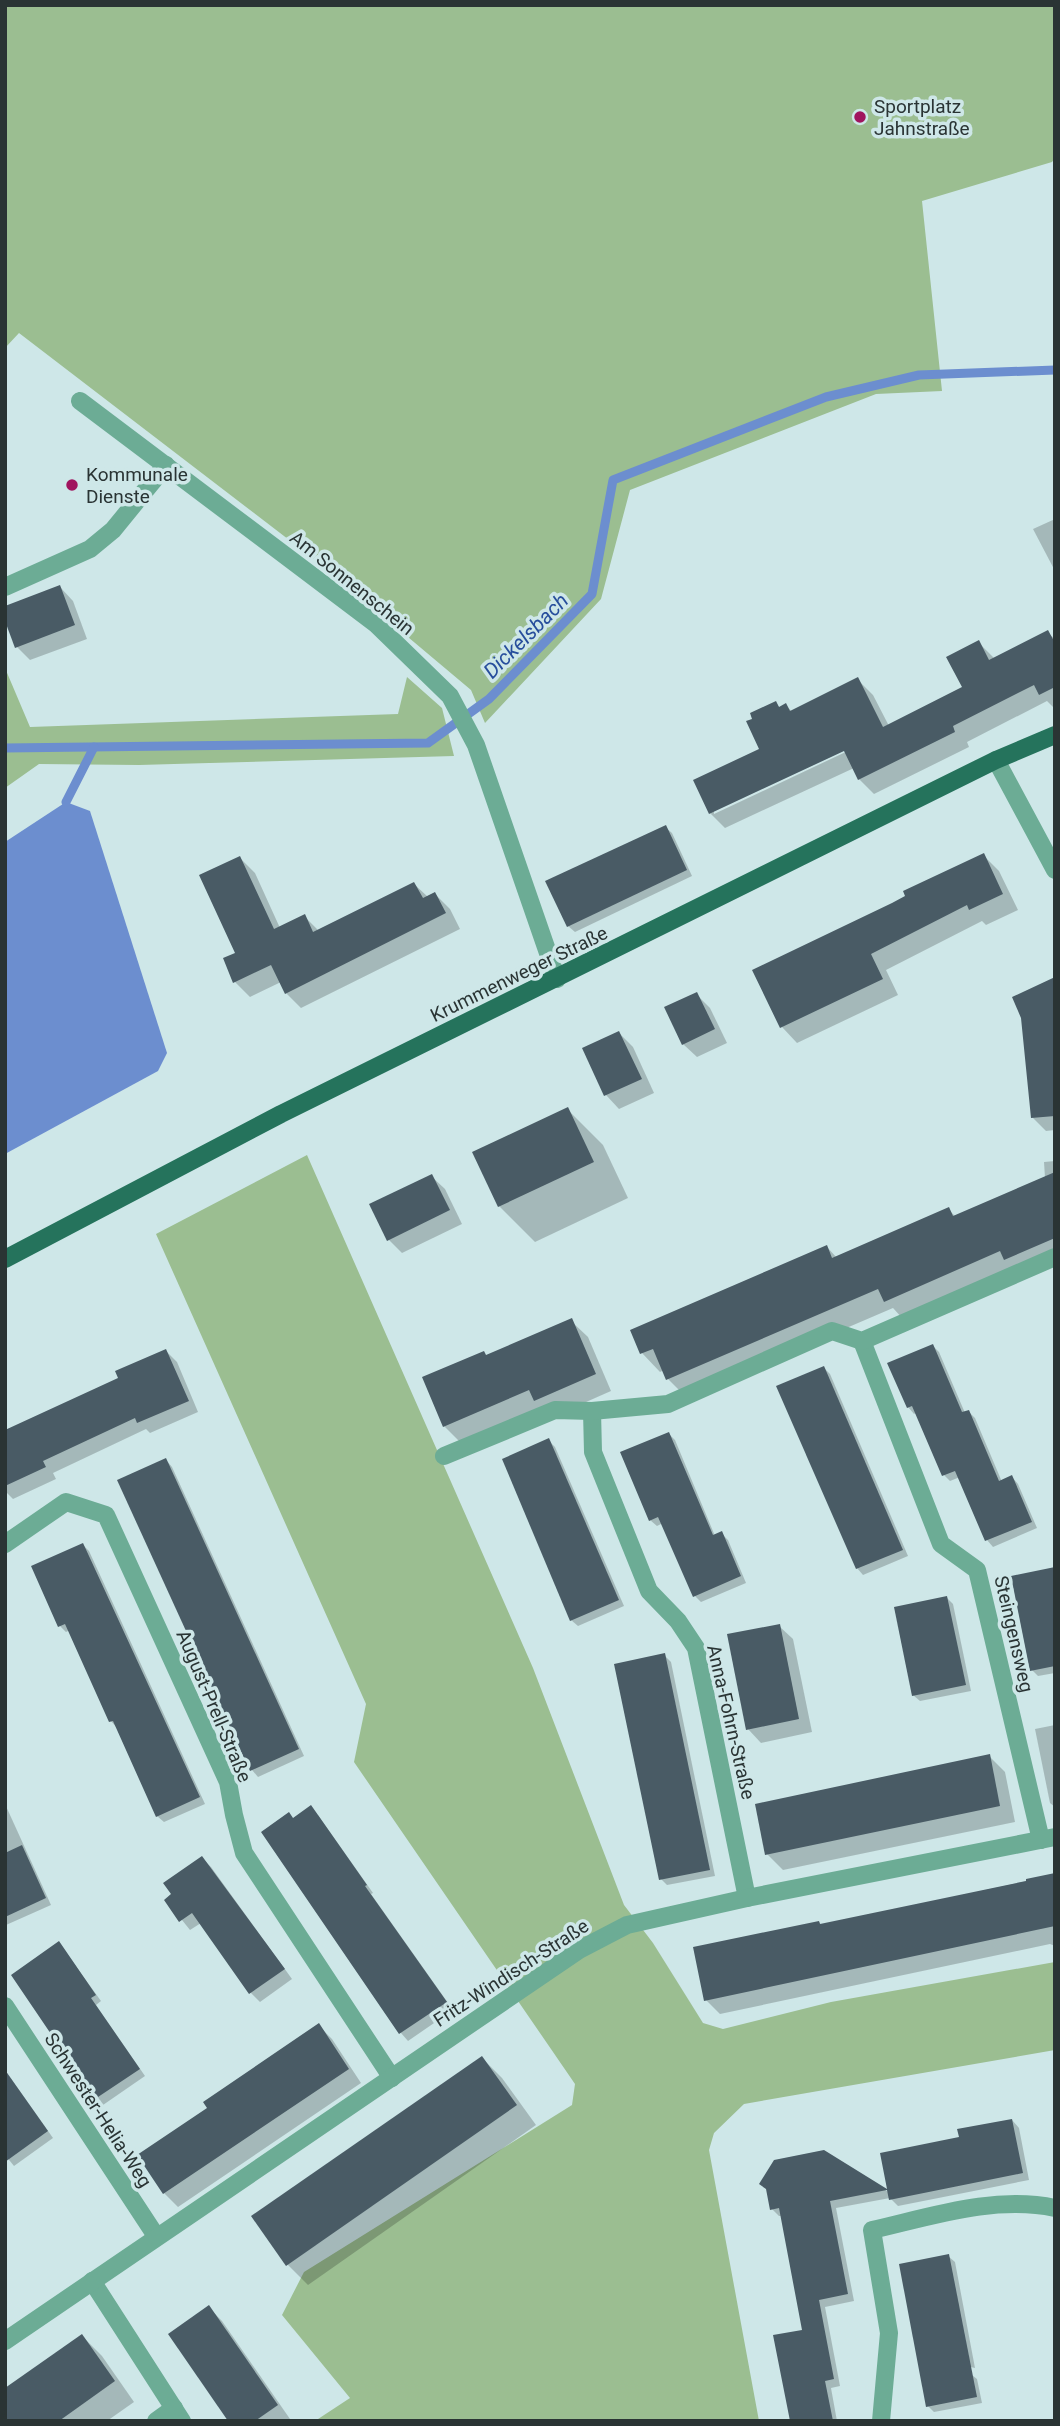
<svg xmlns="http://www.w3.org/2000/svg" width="1060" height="2426" font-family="Roboto,sans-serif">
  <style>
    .green { fill: #9bbe91 }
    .water { fill: #6c8ecf }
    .shadow { fill: #0003; fill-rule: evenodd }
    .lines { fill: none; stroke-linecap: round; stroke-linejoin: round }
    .stream { stroke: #6c8ecf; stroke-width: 9 }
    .building { fill: #495b65 }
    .minor { stroke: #6cac95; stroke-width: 18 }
    .major { stroke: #25735c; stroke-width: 18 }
    .poi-dot { fill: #a0145e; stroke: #cee7e8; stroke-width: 2.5 }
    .labels { text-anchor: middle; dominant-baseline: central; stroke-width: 7; stroke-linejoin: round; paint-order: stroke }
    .poi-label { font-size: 19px; fill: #2a3434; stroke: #cee7e8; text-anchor: start }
    .street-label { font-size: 19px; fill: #2a3434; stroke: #cee7e8 }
    .water-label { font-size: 21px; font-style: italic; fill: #274e9c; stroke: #cee7e8 }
  </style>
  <rect width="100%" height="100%" fill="#cee7e8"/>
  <g class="green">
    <polygon points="5,5 1055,5 1055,158 1052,162 922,201 942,391 876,394 630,490 601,599 485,723 471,690 327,569 19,333 5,348"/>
    <polygon points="5,668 30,727 398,714 407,677 442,708 454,756 139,765 39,764 5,788"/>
    <polygon points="307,1155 533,1668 624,1905 653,1943 703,2023 723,2029 831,2002 1055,1962 1055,2050 744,2104 714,2133 709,2150 759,2421 315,2421 350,2398 282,2315 304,2272 572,2105 575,2084 354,1762 366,1704 156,1234"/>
  </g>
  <polygon class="water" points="66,802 90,811 167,1053 158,1071 5,1154 5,842"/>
  <g class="shadow">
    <polygon points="1055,519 1054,564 1055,571 1033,529"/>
    <polygon points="60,587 73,601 87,639 30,660 17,647"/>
    <path d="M 1048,633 L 1055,639 L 1055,709 L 1047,701 L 967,742 L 969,747 L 874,794 L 859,779 L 854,768 L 725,828 L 710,813 L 761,750 L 776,704 L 780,708 L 786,705 L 792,712 L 858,680 L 873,695 L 889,726 L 964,688 L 979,643 L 994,658 ZM 851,746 L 852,749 L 714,814 L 714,810 Z"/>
    <polygon points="665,827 672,833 692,876 575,932 568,926"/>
    <polygon points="983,855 999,871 1018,910 986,925 982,921 886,970 898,995 797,1043 782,1027 892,905"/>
    <polygon points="240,858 255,873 280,928 304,916 319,931 414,884 428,897 435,894 450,909 460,929 301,1008 286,993 281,982 250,997 235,982"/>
    <polygon points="1055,979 1055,1130 1046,1131 1033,1118"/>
    <polygon points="696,994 710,1008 727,1043 697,1057 683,1044"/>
    <polygon points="619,1033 633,1047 654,1093 619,1109 606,1095"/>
    <polygon points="567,1109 603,1145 628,1198 535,1242 499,1206"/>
    <polygon points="1055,1161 1055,1264 903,1319 893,1308 686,1397 668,1379 664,1370 660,1372 642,1353 632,1331 827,1247 837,1258 949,1210 956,1217 1045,1178 1044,1162"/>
    <polygon points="431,1176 445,1189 462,1224 402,1253 389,1240"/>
    <polygon points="571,1321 588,1337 611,1391 552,1417 461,1443 444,1426 487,1357"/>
    <polygon points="933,1346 939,1352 965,1413 969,1412 975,1418 1002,1482 1012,1477 1018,1484 1037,1528 993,1547 987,1540 960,1477 950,1481 944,1475 917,1412 914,1414 908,1407"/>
    <polygon points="166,1351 177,1362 198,1412 150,1433 146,1429 53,1473 56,1479 13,1499 5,1491 5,1432 120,1379"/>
    <polygon points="824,1368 830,1374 908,1556 863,1575 857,1568"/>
    <polygon points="669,1434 675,1440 715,1536 721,1533 728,1540 746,1583 701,1602 695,1596 663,1523 657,1526 650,1520"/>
    <polygon points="549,1441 555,1447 624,1606 578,1626 571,1620"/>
    <polygon points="166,1460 172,1467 304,1756 258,1777 252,1770"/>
    <polygon points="83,1545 89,1551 205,1804 164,1822 157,1816 117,1728 111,1721 70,1630 66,1632 60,1626"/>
    <polygon points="1055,1569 1055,1673 1038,1676 1032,1670"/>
    <polygon points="947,1598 953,1604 971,1691 920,1701 913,1695"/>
    <polygon points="779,1626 793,1639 812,1732 761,1743 748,1729"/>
    <polygon points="664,1655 671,1662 715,1876 667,1885 661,1879"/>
    <polygon points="1055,1725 1055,1807 1050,1803 1035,1729"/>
    <polygon points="989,1756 1005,1772 1015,1822 783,1870 767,1854"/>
    <polygon points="5,1804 51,1905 6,1925 5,1924"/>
    <polygon points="318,1815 373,1893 371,1894 453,2010 408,2041 401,2033 263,1832 294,1820"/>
    <polygon points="202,1858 211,1867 292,1979 260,2002 251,1993 201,1923 190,1930 166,1900"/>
    <polygon points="1055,1875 1055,1946 1050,1944 720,2014 706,2000 819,1922 822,1926"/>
    <polygon points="59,1943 101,2001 96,2005 145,2076 103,2105 13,1975"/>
    <polygon points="319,2026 332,2039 361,2083 178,2207 164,2193 139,2155 209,2109"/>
    <polygon points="482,2058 502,2078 536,2125 308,2285 288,2265 253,2217"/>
    <polygon points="5,2070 53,2138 14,2166 5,2155"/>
    <polygon points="1012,2120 1019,2128 1029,2180 898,2206 890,2198 836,2208 854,2301 825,2307 840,2386 831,2388 837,2421 791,2421 804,2331 782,2216 779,2216 772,2209 824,2152 890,2193 961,2139"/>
    <polygon points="948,2256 955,2262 975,2368 958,2364 977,2379 982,2403 934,2412 928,2406"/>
    <polygon points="209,2308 222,2321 290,2419 230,2421"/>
    <polygon points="82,2336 102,2356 134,2402 107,2421 5,2421"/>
  </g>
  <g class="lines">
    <g class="stream">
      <polyline points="5,748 428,743 489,699 592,594 613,480 826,397 919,375 1055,370"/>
      <polyline points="66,802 94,747"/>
    </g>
  </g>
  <g class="building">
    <polygon points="60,585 75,625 15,648 5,621 5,606"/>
    <polygon points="1048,630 1055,643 1055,687 1039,695 1034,685 953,726 955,732 858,780 844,751 709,814 693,780 759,749 746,721 752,719 750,713 776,701 779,707 786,703 790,711 858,677 883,727 962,687 946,657 979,640 989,660"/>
    <polygon points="666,825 687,870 567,927 545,881"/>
    <polygon points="984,853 1003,894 969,910 967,905 871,954 883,979 780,1028 752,970 892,903 905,896 903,891"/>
    <polygon points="240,856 274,929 305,914 313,932 414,882 423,898 435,892 446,913 285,994 271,965 233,983 223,958 235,953 199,875"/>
    <polygon points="1055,977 1055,1116 1031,1118 1021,1018 1012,997"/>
    <polygon points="697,992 715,1029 682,1045 664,1007"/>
    <polygon points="619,1031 642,1079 604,1096 582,1048"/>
    <polygon points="568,1107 594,1162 498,1207 472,1152"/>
    <polygon points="1055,1172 1055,1238 1004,1260 1000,1251 884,1302 878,1289 666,1380 653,1349 640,1354 630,1330 827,1245 832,1258 949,1207 953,1216"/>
    <polygon points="432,1174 450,1210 387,1241 369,1204"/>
    <polygon points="572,1318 596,1374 534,1401 529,1390 443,1427 422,1377 484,1351 486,1355"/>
    <polygon points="933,1344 962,1412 969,1410 999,1481 1012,1475 1032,1522 985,1541 955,1471 942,1476 912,1406 907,1408 887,1363"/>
    <polygon points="166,1349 189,1401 137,1423 135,1418 43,1461 46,1467 5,1486 5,1430 118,1378 115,1371"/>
    <polygon points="824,1366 903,1550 856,1569 776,1386"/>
    <polygon points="669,1432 713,1535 722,1531 741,1576 693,1597 658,1517 649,1521 620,1452"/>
    <polygon points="549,1438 619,1600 570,1621 502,1459"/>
    <polygon points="166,1458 299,1749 250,1771 117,1480"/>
    <polygon points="83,1543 200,1797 156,1817 113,1721 109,1722 65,1624 58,1627 31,1566"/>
    <polygon points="1055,1567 1055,1666 1030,1671 1011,1576"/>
    <polygon points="947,1596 966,1685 912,1696 894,1607"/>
    <polygon points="780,1624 799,1719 746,1730 727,1634"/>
    <polygon points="665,1653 710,1870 659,1880 614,1664"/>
    <polygon points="990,1754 1000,1806 765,1855 755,1804"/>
    <polygon points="311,1805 367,1885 365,1886 447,2002 399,2034 261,1832 289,1812 293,1818"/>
    <polygon points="22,1845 46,1898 5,1917 5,1853"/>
    <polygon points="202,1856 285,1969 249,1994 192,1913 179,1922 164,1900 171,1894 163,1883"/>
    <polygon points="1055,1873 1055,1926 704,2001 693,1947 819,1921 820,1924 1026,1881 1026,1879"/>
    <polygon points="59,1941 96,1995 91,1998 140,2069 95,2099 11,1975"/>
    <polygon points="319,2023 349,2069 163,2194 137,2155 207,2108 203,2102"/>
    <polygon points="482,2056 517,2105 286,2266 251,2216"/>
    <polygon points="5,2070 48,2131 5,2162"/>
    <polygon points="1012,2119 1023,2173 889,2200 887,2190 830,2201 848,2294 819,2300 834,2379 825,2381 833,2421 790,2421 773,2335 802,2330 779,2208 770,2210 766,2189 759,2184 774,2160 824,2150 887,2189 880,2153 959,2137 957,2129"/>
    <polygon points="949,2254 977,2397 926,2407 899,2264"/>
    <polygon points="209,2305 278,2405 255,2421 228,2421 168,2334"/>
    <polygon points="82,2334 115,2381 59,2421 5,2421 5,2388"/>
  </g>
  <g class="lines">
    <g class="minor">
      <polyline points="80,401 376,624 450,696 476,745 557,979"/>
      <polyline points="5,587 90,549 113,530 166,465"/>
      <polyline points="996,760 1055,870"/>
      <polyline points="862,1341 941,1544 977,1570 1041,1840"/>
      <polyline points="592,1411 593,1452 649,1591 678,1621 696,1648 747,1898"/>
      <polyline points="444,1456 555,1410 592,1411 668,1404 832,1331 862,1341 1055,1257"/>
      <polyline points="5,1544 66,1502 106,1515 228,1782 234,1815 244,1853 392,2078"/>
      <polyline points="5,2006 156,2236"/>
      <polyline points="92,2281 182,2421"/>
      <polyline points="5,2341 579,1950 627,1925 747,1898 1055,1837"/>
      <polyline points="156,2421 174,2408"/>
      <path d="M 881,2421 L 889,2333 L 872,2230 C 930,2217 994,2195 1055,2208"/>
    </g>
    <polyline class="major" points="5,1259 281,1114 996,760 1055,735"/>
  </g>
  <g class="poi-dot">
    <circle cx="860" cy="117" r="7"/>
    <circle cx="72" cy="485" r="7"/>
  </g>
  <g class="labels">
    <g class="poi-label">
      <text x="874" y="106">Sportplatz<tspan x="874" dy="22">Jahnstraße</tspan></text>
      <text x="86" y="474">Kommunale<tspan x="86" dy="22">Dienste</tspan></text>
    </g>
    <g class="street-label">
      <text transform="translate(352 583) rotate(39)">Am Sonnenschein</text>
      <text transform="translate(519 974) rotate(-26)">Krummenweger Straße</text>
      <text transform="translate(1014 1634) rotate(77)">Steingensweg</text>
      <text transform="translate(214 1706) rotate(67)">August-Prell-Straße</text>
      <text transform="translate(731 1722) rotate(77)">Anna-Fohrn-Straße</text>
      <text transform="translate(511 1973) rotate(-33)">Fritz-Windisch-Straße</text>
      <text transform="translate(98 2110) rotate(57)">Schwester-Helia-Weg</text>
    </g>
    <g class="water-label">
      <text transform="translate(526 636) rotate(-45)">Dickelsbach</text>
    </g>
  </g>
  <rect width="1060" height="2426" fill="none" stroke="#2a3434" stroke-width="14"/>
</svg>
